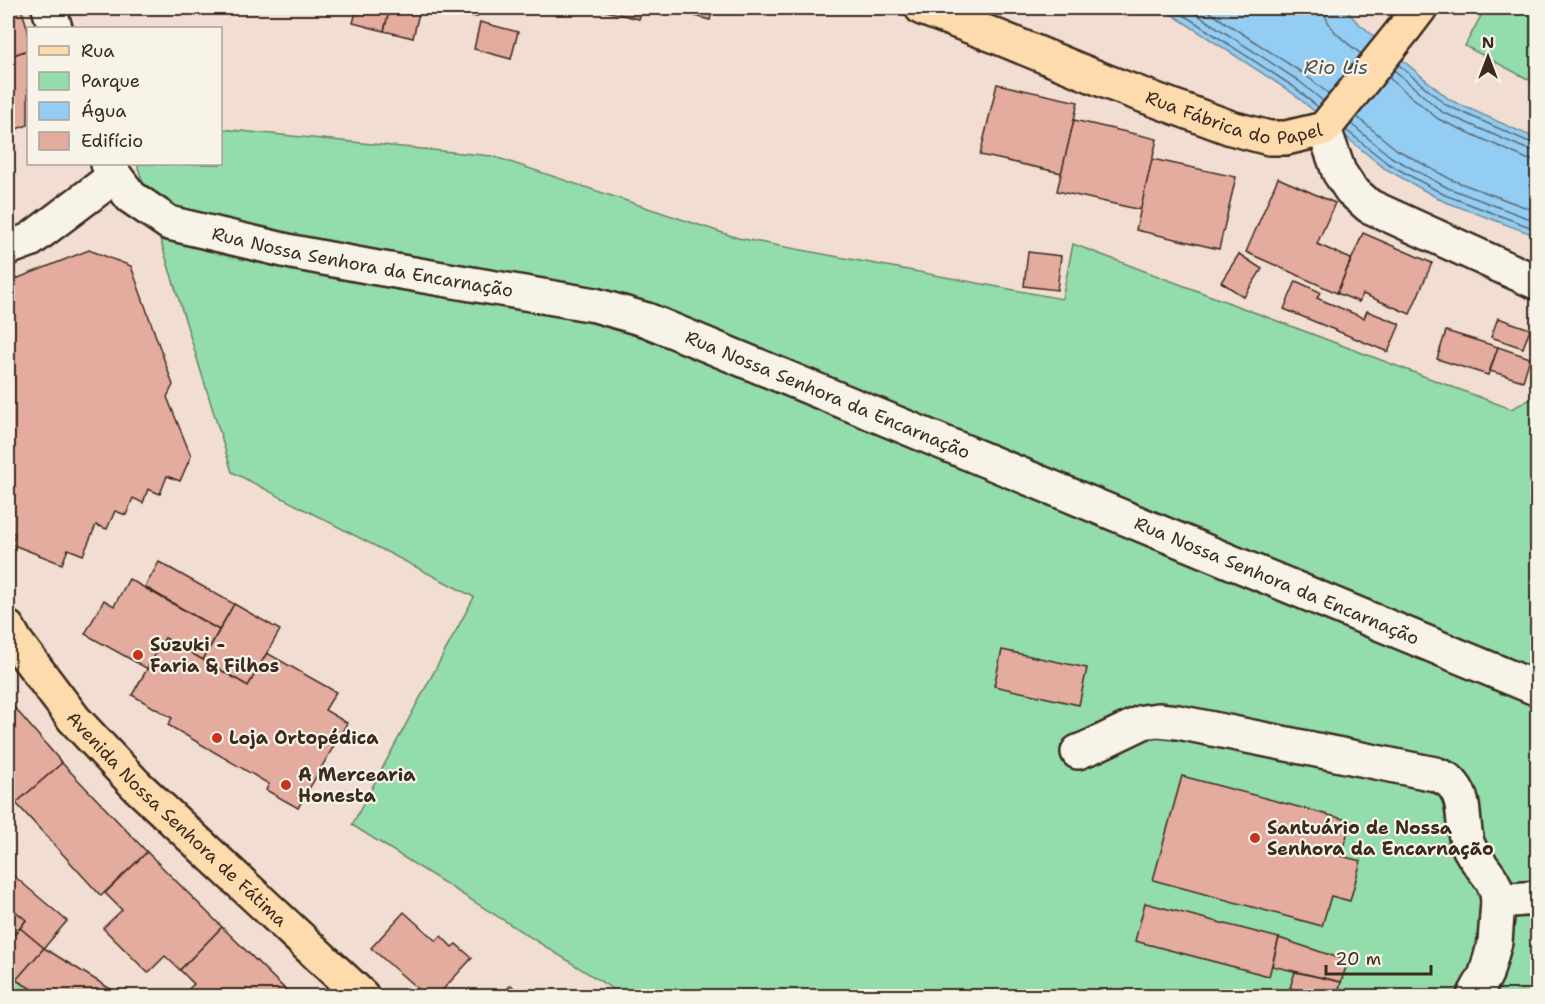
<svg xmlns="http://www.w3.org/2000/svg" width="1545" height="1004" font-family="'Shantell Sans',sans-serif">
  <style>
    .green { fill: #93dcab; stroke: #678364; stroke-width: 1.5 }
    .water { fill: #93cdf3; stroke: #708c9e; stroke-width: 1.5 }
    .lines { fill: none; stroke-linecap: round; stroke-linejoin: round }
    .shore { stroke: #5e6b73; stroke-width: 1.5 }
    .building { fill: #e4ab9f; stroke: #3b2a1e; stroke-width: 1.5 }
    .minor-casing { stroke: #3b2a1e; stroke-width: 38 }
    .major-casing { stroke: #3b2a1e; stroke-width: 38 }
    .minor { stroke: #f7f3e8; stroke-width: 33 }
    .major { stroke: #fedbac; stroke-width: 33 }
    .poi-dot { fill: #c8321e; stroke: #f7f3e8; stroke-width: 2 }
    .labels { text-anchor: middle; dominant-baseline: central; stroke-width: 4.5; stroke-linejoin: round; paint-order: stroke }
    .street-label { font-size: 18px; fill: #3b2a1e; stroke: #f7f3e8 }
    .poi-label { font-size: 18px; font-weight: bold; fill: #3b2a1e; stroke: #f7f3e8; text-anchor: start }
    .water-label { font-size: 20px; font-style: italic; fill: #515353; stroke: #f7f3e8 }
  </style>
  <rect width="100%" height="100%" fill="#f1ddd2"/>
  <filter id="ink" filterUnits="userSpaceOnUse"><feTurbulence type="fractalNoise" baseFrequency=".0167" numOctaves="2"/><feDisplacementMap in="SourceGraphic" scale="12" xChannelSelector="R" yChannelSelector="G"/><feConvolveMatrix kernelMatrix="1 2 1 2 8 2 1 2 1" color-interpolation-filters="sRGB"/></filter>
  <g filter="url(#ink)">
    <g class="green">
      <polygon points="1485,8 1537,8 1537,84 1465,46"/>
      <polygon points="221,129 492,156 738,238 1062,299 1073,244 1511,409 1537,396 1537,996 622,996 613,989 352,825 474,597 232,472 137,164 220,164"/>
      <polygon points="16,980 44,996 8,996 8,990"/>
    </g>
    <polygon class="water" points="1162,8 1345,8 1356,21 1450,100 1537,139 1537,236 1443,201 1384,168 1291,92"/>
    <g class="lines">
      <g class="shore">
        <polyline points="1173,8 1294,87 1318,107"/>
        <polyline points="1187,8 1299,81 1323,101"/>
        <polyline points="1203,8 1304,74 1329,94"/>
        <path d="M 1324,8 C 1325,28 1346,42 1361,54"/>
        <polyline points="1399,65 1446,105 1527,141 1538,144"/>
        <polyline points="1394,70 1442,112 1524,148 1538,152"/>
        <polyline points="1388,77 1438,119 1527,159 1538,161"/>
        <polyline points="1357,117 1396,149 1452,180 1538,212"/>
        <polyline points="1351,124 1391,157 1448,188 1538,222"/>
        <polyline points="1346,130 1387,163 1445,195 1538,230"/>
      </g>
    </g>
    <g class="building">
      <polygon points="8,8 21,8 28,30 28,50 8,57"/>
      <polygon points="62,8 120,8 63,12"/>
      <polygon points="357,8 390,8 384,31 353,23"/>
      <polygon points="390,8 419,13 413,38 384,31"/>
      <polygon points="438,8 479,8 477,17"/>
      <polygon points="593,8 642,8 639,19"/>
      <polygon points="665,8 713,8 710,20"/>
      <polygon points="480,22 518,32 511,59 474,49"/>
      <polygon points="28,50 28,125 8,132 8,57"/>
      <polygon points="997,84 1078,102 1062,173 980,155"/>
      <polygon points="1074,120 1157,139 1141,210 1057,191"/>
      <polygon points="1152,159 1236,177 1219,249 1136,230"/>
      <polygon points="1278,178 1335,203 1317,244 1351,259 1337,293 1246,252"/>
      <polygon points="1363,233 1432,263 1410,314 1363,294 1359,302 1337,293"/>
      <polygon points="89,250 131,266 173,385 167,397 191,456 180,481 167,476 160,494 148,489 143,503 133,498 126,515 115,511 107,529 96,525 83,555 68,549 62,564 11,544 15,534 8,530 8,282"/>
      <polygon points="1028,252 1061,256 1057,290 1024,286"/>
      <polygon points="1239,254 1262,269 1244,297 1221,282"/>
      <polygon points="1296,281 1320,292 1317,298 1364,318 1367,311 1400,324 1388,352 1284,309"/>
      <polygon points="1498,318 1530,329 1523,348 1491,337"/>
      <polygon points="1446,331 1498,347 1488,375 1437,359"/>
      <polygon points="1498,347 1530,358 1523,381 1490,371"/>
      <polygon points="159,562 234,604 219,630 145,587"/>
      <polygon points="129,579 219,630 203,660 165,638 148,669 85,634 104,600 114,606"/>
      <polygon points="234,604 280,630 248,686 203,660"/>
      <polygon points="165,638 248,686 267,653 336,692 325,710 347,723 298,808 266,790 269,784 168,725 172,718 132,695"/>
      <polygon points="1002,650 1087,668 1079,705 994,686"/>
      <polygon points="8,700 62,763 16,803 8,793"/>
      <polygon points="62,763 147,852 101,896 16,803"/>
      <polygon points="1182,776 1351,821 1341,856 1361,861 1350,901 1331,896 1322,926 1153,880"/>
      <polygon points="147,852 222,927 180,970 165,956 148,973 103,928 122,910 105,893"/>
      <polygon points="8,871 67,921 44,948 20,928 26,920 8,905"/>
      <polygon points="1145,903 1279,938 1269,976 1135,941"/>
      <polygon points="8,905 26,920 8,943"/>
      <polygon points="404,912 436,941 441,936 452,947 456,944 472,958 437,996 426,996 371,948"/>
      <polygon points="222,927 292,996 181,996 194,984 180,970"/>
      <polygon points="20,928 44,948 8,990 8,943"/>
      <polygon points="1279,938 1348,961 1341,982 1272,966"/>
      <polygon points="44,948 122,996 44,996 16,980"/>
      <polygon points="1295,972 1341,982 1337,996 1320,996 1290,988"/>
      <polygon points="511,985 522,996 500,996"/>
    </g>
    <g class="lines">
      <defs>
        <g id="minor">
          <polyline points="49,8 55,28"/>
          <polyline points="1324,129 1339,172 1351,190 1369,206 1538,283"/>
          <path id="s1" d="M 108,164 L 115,176 L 131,197 L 169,223 L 292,252 L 372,267 L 595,305 L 647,320 L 1538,689"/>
          <polyline points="8,248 30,240 115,176"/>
          <path d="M 1078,752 L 1095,745 L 1143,722 L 1158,720 L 1178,722 L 1435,774 C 1443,777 1449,779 1454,786 C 1467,802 1461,826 1468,845 C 1477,867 1497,876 1498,901 L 1538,898"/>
          <polyline points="1474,996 1486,974 1495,942 1498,901"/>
        </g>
        <g id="major">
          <path id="s2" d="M 922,8 L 993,35 L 1110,83 L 1231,128 L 1269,138 L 1286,138 L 1324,129 L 1404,29 L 1420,8"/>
          <path id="s3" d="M 8,628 L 16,642 L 74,719 L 136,785 L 362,996"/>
        </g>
      </defs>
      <use href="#minor" class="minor-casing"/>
      <use href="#major" class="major-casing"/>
      <use href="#minor" class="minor"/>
      <use href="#major" class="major"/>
    </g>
  </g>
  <g class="poi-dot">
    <circle cx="138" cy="655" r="6"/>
    <circle cx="217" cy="738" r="6"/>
    <circle cx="286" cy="785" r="6"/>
    <circle cx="1255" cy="838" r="6"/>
  </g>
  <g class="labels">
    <g class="street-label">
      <text stroke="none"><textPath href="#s2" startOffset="333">Rua Fábrica do Papel</textPath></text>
      <text stroke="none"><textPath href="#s1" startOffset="284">Rua Nossa Senhora da Encarnação</textPath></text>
      <text stroke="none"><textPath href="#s1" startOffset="770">Rua Nossa Senhora da Encarnação</textPath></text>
      <text stroke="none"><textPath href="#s1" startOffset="1256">Rua Nossa Senhora da Encarnação</textPath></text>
      <text stroke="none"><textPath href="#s3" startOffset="256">Avenida Nossa Senhora de Fátima</textPath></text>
    </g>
    <g class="poi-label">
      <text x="150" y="645">Suzuki -<tspan x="150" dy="21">Faria &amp; Filhos</tspan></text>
      <text x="229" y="738">Loja Ortopédica</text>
      <text x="298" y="775">A Mercearia<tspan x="298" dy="21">Honesta</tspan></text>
      <text x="1267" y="828">Santuário de Nossa<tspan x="1267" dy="21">Senhora da Encarnação</tspan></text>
    </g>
    <g class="water-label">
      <text x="1336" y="67">Rio Lis</text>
    </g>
  </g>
  <rect width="1545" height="1004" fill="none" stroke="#f7f3e8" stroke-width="30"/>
  <rect x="15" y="15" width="1515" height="974" fill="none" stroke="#3b2a1e" stroke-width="2" filter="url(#ink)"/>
  <rect x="27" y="27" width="195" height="138" fill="#f7f3e8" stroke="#aca397" stroke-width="1.5"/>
  <rect x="39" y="46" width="30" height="9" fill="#fedbac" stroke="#aca397" stroke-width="1.5"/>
  <text x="81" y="57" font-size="18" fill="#3b2a1e">Rua</text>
  <rect x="39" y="72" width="30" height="18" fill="#93dcab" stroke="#aca397" stroke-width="1.5"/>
  <text x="81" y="87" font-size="18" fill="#3b2a1e">Parque</text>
  <rect x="39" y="102" width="30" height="18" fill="#93cdf3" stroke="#aca397" stroke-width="1.5"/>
  <text x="81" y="117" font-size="18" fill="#3b2a1e">Água</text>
  <rect x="39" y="132" width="30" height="18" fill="#e4ab9f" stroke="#aca397" stroke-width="1.5"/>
  <text x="81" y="147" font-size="18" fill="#3b2a1e">Edifício</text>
  <g transform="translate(1488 57)" stroke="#f7f3e8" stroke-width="4.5" paint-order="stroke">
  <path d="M0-4.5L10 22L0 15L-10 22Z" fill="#3b2a1e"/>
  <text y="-9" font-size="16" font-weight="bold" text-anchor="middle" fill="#3b2a1e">N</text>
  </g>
  <path d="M1326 965v9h105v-9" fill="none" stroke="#3b2a1e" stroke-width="3"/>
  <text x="1335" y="965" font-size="18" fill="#3b2a1e" stroke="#f7f3e8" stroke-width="4.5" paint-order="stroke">20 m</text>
</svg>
